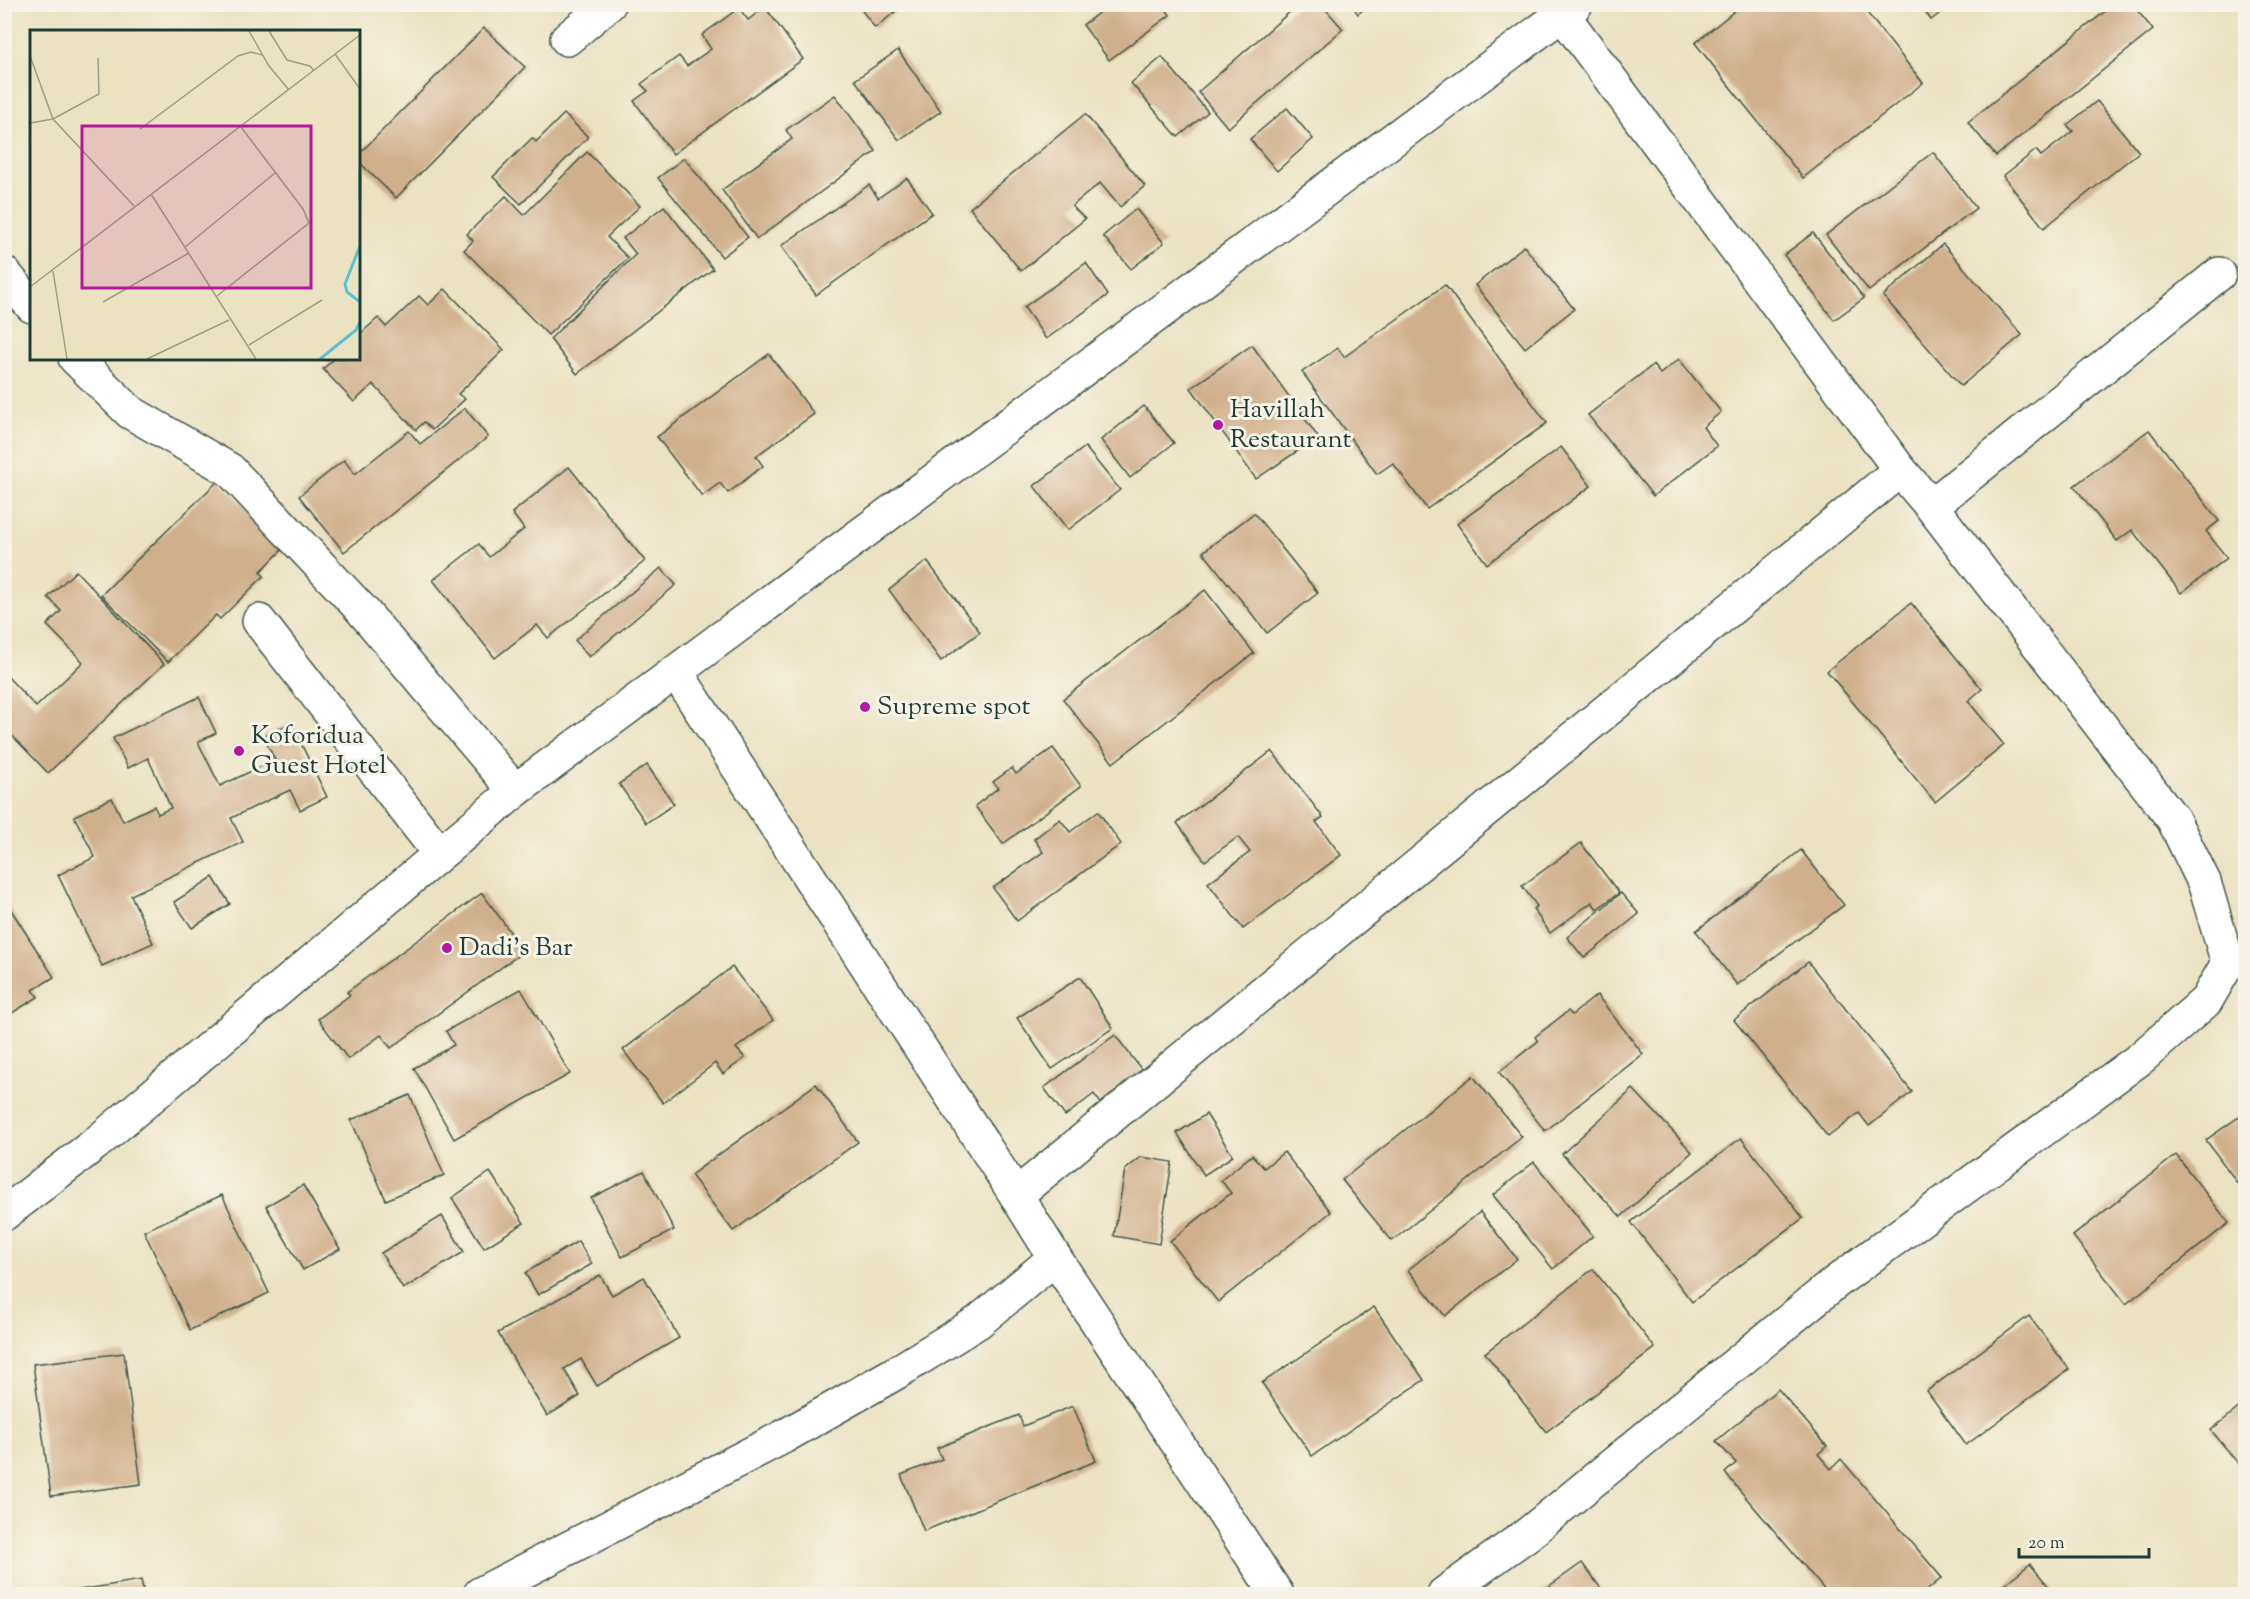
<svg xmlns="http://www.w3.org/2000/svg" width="2250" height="1599" font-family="'Sorts Mill Goudy',serif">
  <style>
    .building { fill: #d0b08a }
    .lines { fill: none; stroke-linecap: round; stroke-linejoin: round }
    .minor-casing { stroke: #3e5649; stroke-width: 36 }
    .minor { stroke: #fff; stroke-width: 33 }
    .poi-dot { fill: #b5179e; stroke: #f7f3e8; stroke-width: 2 }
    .labels { text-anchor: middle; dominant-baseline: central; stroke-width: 6; stroke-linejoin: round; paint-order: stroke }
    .poi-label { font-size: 26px; fill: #1f3d34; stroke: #f7f3e8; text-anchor: start }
    .inset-river { fill: none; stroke: #58c1d4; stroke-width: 3 }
    .inset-road { fill: none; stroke: #99a089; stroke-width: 1.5 }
    .view { fill: #b5179e; fill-opacity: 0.15; stroke: #b5179e; stroke-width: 3 }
    .inset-edge { fill: none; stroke: #1f3d34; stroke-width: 3 }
  </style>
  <rect width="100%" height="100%" fill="#f7f3e8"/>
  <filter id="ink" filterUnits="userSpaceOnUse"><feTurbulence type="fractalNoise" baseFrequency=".0167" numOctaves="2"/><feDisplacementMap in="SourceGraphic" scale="12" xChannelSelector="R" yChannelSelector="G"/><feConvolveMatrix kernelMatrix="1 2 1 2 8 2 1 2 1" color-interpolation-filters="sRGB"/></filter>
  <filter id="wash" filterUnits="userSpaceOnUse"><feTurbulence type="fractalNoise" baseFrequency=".008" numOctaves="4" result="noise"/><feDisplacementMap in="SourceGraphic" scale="24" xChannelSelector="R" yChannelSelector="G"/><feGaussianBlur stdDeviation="1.35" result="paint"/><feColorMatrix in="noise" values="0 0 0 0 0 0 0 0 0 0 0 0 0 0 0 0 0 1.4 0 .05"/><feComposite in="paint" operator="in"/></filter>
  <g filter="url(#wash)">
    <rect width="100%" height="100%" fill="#ebe2c1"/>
    <g id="blocks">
      <g class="building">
        <polygon points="857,4 905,4 875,28"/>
        <polygon points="1110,4 1163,4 1170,15 1109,60 1083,25"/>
        <polygon points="1299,4 1321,4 1343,29 1228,128 1198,92"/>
        <polygon points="1351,4 1370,4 1358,14"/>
        <polygon points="1743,4 1860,4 1923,83 1803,178 1695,43"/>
        <polygon points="1919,4 1952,4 1931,20"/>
        <polygon points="2113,5 2133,5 2153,30 1996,156 1968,122"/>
        <polygon points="765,7 803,59 673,154 634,101 648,91 641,84 679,56 687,66 711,49 702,35 739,8 748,20"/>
        <polygon points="484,28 525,67 396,198 358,161 358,155"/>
        <polygon points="898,50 941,111 899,140 855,80"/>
        <polygon points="1162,57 1208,112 1178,137 1131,83"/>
        <polygon points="835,95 876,151 757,239 722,190 792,139 786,130"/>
        <polygon points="2097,101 2139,152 2044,228 2003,176 2036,150 2041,156 2073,131 2067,125"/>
        <polygon points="1287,108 1313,139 1277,171 1250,139"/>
        <polygon points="564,114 588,137 521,204 493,177 532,138 536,142"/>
        <polygon points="1085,114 1145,186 1120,207 1100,183 1072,206 1085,219 1021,271 970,208"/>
        <polygon points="587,152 640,206 607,237 628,258 548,335 464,250 473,241 467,234 506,196 524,215"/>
        <polygon points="1933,152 1976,208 1869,291 1826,235"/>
        <polygon points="684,158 748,237 722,257 658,178"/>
        <polygon points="907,178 932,213 816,295 781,246 869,185 878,198"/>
        <polygon points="664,206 713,269 577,374 550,339 636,254 623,238"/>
        <polygon points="1136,209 1164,243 1131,269 1103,236"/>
        <polygon points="1813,233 1864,298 1834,320 1784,255"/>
        <polygon points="1943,244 2022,335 1961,386 1883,296"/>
        <polygon points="1524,246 1574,309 1525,348 1475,285"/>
        <polygon points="1086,263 1108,295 1046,339 1024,307"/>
        <polygon points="1445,285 1547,423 1427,509 1393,463 1377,474 1302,372 1338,348 1344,357"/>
        <polygon points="445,289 504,350 458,394 465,399 432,430 424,422 416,430 373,384 354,402 323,369 335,358 358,358 358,336 378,318 386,327 419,296 428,305"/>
        <polygon points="1252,345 1318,437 1256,479 1191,388"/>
        <polygon points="769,354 814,414 756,456 763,466 728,493 720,483 702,496 657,437"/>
        <polygon points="1679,359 1721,412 1703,427 1717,446 1653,496 1588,415 1653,365 1660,374"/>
        <polygon points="1144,406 1174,443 1130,478 1101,440"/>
        <polygon points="465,408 488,437 344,552 299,496 344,460 355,474 409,431 420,444"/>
        <polygon points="2149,430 2219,521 2206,531 2227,558 2181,593 2132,530 2117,541 2074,486"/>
        <polygon points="1085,447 1120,490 1068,530 1034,486"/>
        <polygon points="1561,447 1591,486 1487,564 1457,524"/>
        <polygon points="569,467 645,561 548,638 537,625 495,658 433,580 479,544 489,557 524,529 512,513"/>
        <polygon points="219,480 285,547 260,572 264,576 220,619 216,615 168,662 101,595"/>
        <polygon points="1254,513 1318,593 1267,633 1203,552"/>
        <polygon points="927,561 980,632 941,661 889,590"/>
        <polygon points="661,568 676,585 589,657 575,640"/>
        <polygon points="76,571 164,664 48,773 4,727 4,673 36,707 83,662 47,625 61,611 48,597"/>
        <polygon points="1205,590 1254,653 1113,763 1063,699"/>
        <polygon points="1911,603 1982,689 1968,701 2004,745 1935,802 1827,671"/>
        <polygon points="199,697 216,733 198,742 220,786 275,760 263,736 291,723 327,797 300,810 290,790 231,818 243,842 131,895 153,943 102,966 58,875 95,857 74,816 112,798 123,821 154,806 158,814 171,808 148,758 128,768 113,738"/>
        <polygon points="1053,748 1081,786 1003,844 975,806 998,788 993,782 1012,768 1016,774"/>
        <polygon points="1272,751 1323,817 1316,822 1341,855 1243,929 1208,883 1250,852 1238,837 1205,861 1177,823"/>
        <polygon points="647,765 674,804 646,823 619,784"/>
        <polygon points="1098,811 1121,844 1017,921 993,888 1043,852 1034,839 1060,819 1070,832"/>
        <polygon points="1581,843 1619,893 1597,909 1592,902 1550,933 1533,909 1537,906 1522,886"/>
        <polygon points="1801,850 1844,905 1737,985 1696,931"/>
        <polygon points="213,877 230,904 192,928 174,902"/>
        <polygon points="482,893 524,951 391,1048 381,1035 348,1059 318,1019 350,995 347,992"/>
        <polygon points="1621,893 1639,914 1584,958 1567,937"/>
        <polygon points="4,899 54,977 33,990 38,997 4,1018"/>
        <polygon points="1808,962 1912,1092 1869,1126 1859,1113 1828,1137 1734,1020"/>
        <polygon points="732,967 773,1020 736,1048 745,1058 723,1074 715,1063 663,1103 623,1050"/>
        <polygon points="1080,977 1113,1028 1052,1069 1017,1018"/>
        <polygon points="521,989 570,1074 454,1139 414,1068 454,1045 446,1031"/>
        <polygon points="1597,995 1643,1054 1545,1131 1499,1072 1538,1041 1535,1037 1568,1011 1572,1015"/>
        <polygon points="1115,1035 1145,1074 1103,1106 1094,1094 1065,1116 1044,1088"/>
        <polygon points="1473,1076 1522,1137 1392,1241 1342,1180"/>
        <polygon points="816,1084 858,1142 733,1231 691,1175"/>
        <polygon points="1633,1089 1692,1152 1621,1217 1562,1154"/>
        <polygon points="410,1095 444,1175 386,1200 351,1120"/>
        <polygon points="2246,1112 2246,1195 2206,1140"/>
        <polygon points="1206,1114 1233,1156 1204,1175 1177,1133"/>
        <polygon points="1741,1138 1803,1218 1692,1302 1631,1222"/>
        <polygon points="1284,1152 1331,1212 1218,1302 1170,1241 1231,1193 1221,1180 1252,1155 1264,1168"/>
        <polygon points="2176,1155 2229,1223 2126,1304 2073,1236"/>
        <polygon points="1141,1157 1172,1162 1159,1244 1114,1236 1125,1170"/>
        <polygon points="1534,1162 1593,1236 1553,1269 1493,1195"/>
        <polygon points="644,1171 674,1230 622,1257 591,1198"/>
        <polygon points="490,1172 524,1223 484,1248 452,1198"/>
        <polygon points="303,1185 340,1249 303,1270 266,1206"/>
        <polygon points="222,1195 269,1293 190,1330 144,1231"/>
        <polygon points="1480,1212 1517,1259 1445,1316 1408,1270"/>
        <polygon points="442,1216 464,1252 403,1289 381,1253"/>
        <polygon points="578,1241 592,1264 538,1295 525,1273"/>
        <polygon points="1593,1269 1655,1348 1546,1432 1485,1353"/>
        <polygon points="600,1275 612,1295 644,1277 679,1338 597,1386 581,1359 564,1369 580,1396 547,1416 498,1333"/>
        <polygon points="1374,1307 1424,1380 1312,1456 1262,1383"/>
        <polygon points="2029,1316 2069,1369 1966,1445 1927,1391"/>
        <polygon points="124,1353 141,1484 51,1496 33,1364"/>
        <polygon points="1778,1389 1827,1446 1818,1454 1831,1469 1841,1459 1942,1578 1925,1592 1927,1594 1828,1594 1725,1473 1736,1463 1716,1441"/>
        <polygon points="2246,1402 2246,1473 2211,1430"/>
        <polygon points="1073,1406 1096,1461 924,1531 901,1475 942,1459 937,1448 1019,1415 1023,1426"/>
        <polygon points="1582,1563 1605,1594 1538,1594"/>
        <polygon points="2030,1564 2055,1594 1992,1594"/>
        <polygon points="141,1580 144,1594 68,1594 67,1592"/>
      </g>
    </g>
  </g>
  <g filter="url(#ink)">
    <use href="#blocks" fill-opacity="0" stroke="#3e5649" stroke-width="1.5"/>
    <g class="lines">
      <defs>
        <g id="minor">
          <polyline points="567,39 609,4"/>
          <polyline points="4,273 32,306"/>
          <polyline points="75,358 130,412 230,470 361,609 515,791"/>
          <polyline points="1931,506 2219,274"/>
          <polyline points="259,621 439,853"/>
          <polyline points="676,672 1016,1195 1055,1258 1277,1594"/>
          <polyline points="1016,1195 1900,470"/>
          <polyline points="4,1214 95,1144 515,791 1576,4"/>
          <polyline points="480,1594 783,1437 899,1371 978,1322 1055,1258"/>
          <polyline points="1444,1594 1528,1534 1836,1282 2141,1058 2206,1001 2228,963 2204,882 2173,819 1931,506 1900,470 1563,15"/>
        </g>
      </defs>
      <use href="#minor" class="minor-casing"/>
      <use href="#minor" class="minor"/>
    </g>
  </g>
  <g class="poi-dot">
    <circle cx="1218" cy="425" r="6"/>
    <circle cx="865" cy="707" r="6"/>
    <circle cx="239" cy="751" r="6"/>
    <circle cx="447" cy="948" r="6"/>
  </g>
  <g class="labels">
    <g class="poi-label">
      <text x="1230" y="410">Havillah<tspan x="1230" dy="30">Restaurant</tspan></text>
      <text x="877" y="707">Supreme spot</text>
      <text x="251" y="736">Koforidua<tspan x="251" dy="30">Guest Hotel</tspan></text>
      <text x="459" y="948">Dadi's Bar</text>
    </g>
  </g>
  <g transform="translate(30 30)">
    <rect width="330" height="330" fill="#ebe2c1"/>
    <path class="inset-river" d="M 330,140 L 330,170M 330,216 L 315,254 L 317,262 L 330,272M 290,329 L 326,300 L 330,292"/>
    <path class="inset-road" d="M 219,1 L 239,36 L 259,60M 239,1 L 257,30 L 280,36 L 284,41M 305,24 L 330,59M 0,26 L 23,89 L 104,176M 0,93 L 23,89 L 69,64 L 68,28M 110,99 L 208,26 L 221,22 L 232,25M 121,164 L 226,329M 155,217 L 245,143M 23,241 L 37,329M 0,257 L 330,5M 187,266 L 279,193 L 273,179 L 211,97M 73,272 L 159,223M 219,315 L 292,270M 117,329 L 199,290"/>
    <path class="view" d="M 52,96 L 281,96 L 281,258 L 52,258 Z"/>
    <rect width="330" height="330" class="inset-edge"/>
  </g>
  <rect width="2250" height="1599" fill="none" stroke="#f7f3e8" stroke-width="24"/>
  <path d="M2019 1548v9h130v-9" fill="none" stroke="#1f3d34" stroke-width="3"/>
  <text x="2028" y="1548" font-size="18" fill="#1f3d34" stroke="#f7f3e8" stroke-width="4.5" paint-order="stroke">20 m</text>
</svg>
